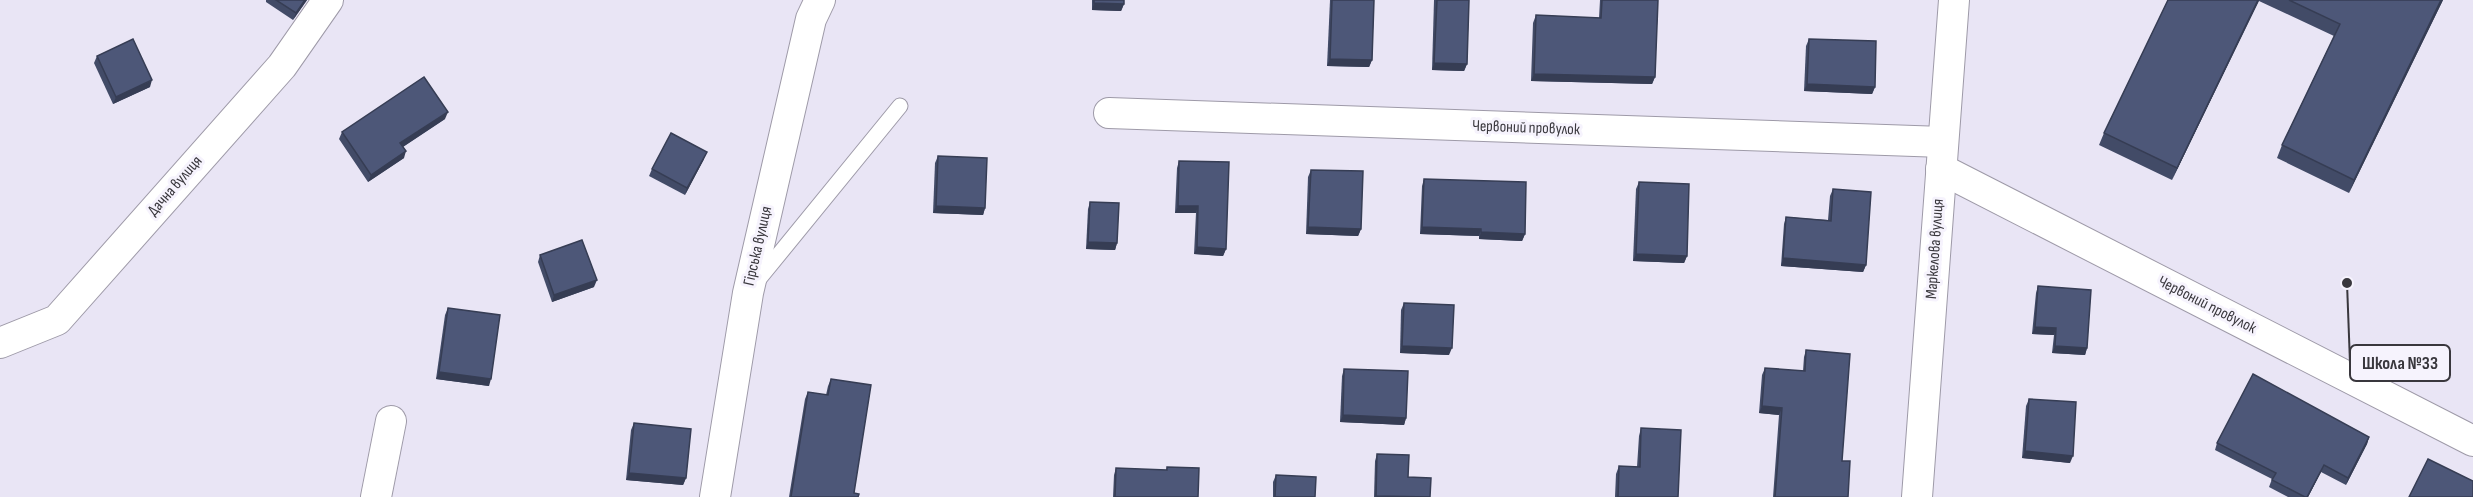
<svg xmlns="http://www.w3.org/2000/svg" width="2473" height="497" font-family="'Sofia Sans Condensed',sans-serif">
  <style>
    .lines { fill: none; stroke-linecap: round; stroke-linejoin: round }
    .service-casing { stroke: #9e9aa8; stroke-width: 17 }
    .minor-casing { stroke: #9e9aa8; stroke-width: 32 }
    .service { stroke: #fff; stroke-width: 15 }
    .minor { stroke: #fff; stroke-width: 30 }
    .wall { fill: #424b67 }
    .shaded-wall { fill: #363d54 }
    .building { fill: #4d5778; stroke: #363d54; stroke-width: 1.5 }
    .labels { text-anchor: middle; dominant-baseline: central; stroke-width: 6; stroke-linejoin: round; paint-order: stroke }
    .street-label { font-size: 16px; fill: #39373d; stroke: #f6f3fd }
    .leader { fill: none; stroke: #39373d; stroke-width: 2 }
    .callout-dot { fill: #39373d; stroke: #f6f3fd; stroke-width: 2 }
    .callout { fill: #f6f3fd; stroke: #39373d; stroke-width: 2 }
    .callout-label { font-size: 18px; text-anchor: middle; font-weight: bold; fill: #39373d }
  </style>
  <rect width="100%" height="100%" fill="#e9e5f5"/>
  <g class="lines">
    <defs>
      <polyline id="service" points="758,280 900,106"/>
      <g id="minor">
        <polyline points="1109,113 1943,142"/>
        <polyline points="1941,169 2473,441"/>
        <polyline points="0,343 57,320 282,66 328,0"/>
        <polyline points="376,497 391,421"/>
        <polyline points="715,497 748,293 811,19 820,0"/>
        <polyline points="1917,497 1954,0"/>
      </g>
    </defs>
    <use href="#service" class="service-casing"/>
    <use href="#minor" class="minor-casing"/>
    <use href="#service" class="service"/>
    <use href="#minor" class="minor"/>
  </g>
  <g class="wall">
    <polygon points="266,0 307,0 293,20 266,2"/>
    <polygon points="1092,0 1124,0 1124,4 1121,11 1092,10"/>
    <polygon points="1330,0 1374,0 1372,60 1369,67 1327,66"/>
    <polygon points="1434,0 1469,0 1467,64 1464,71 1432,70"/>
    <polygon points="1600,0 1658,0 1655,77 1652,84 1531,81 1533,23 1536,15 1599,18"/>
    <polygon points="2168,0 2443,0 2349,193 2277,158 2282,145 2334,36 2259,1 2172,180 2099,145 2104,133"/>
    <polygon points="1809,39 1875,87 1872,94 1804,91 1806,46"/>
    <polygon points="97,56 150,87 113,104 94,63"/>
    <polygon points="445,119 403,147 404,158 368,182 339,139 342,132"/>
    <polygon points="938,156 985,208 983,215 933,213 935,163"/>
    <polygon points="704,159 685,195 649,176 652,169"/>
    <polygon points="1179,161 1226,249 1223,256 1194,254 1196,213 1175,213 1177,168"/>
    <polygon points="1311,170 1361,229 1358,236 1306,234 1308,177"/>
    <polygon points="1424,179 1525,234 1522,241 1479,239 1479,236 1420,234 1422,186"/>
    <polygon points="1639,182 1687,256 1684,263 1633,261 1636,189"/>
    <polygon points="1833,189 1866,265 1863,272 1781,266 1784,224 1786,217 1828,220 1830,196"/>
    <polygon points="1090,202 1117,243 1115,250 1086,249 1088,209"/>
    <polygon points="540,255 594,287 552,302 538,262"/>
    <polygon points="2038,286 2087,348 2085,355 2052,353 2054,335 2032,334 2036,293"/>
    <polygon points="1404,303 1449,355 1400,353 1401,310"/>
    <polygon points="448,308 489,386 436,379 445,315"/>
    <polygon points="1806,350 1842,461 1848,497 1773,497 1779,415 1759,413 1762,375 1765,368 1803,371 1804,357"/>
    <polygon points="1344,369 1406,418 1404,425 1340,422 1342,376"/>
    <polygon points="831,379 854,493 858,497 789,497 805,399 808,392 826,395 828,386"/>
    <polygon points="2029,399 2070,463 2022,458 2026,406"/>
    <polygon points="634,423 686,478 683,485 626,480 631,430"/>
    <polygon points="1641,428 1678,497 1615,497 1616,474 1619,466 1637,467 1639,436"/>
    <polygon points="2369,437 2367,444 2346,485 2321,472 2308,497 2288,497 2269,487 2272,479 2215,450 2217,443"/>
    <polygon points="1377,454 1408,477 1430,497 1374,497 1375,461"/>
    <polygon points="1167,467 1198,497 1113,497 1114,475 1116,468 1166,470"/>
    <polygon points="1276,475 1315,497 1273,497 1273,482"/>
  </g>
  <g class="shaded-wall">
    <polygon points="305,0 307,0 293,20 296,13"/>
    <polygon points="2258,0 2259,0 2172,180 2177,168"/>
    <polygon points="2441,0 2443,0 2349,193 2354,180"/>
    <polygon points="1094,3 1124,4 1121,11 1092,10"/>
    <polygon points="1330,59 1372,60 1369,67 1327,66"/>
    <polygon points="1434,63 1467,64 1464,71 1432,70"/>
    <polygon points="1534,74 1655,77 1652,84 1531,81"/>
    <polygon points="152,80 150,87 113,104 116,97"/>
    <polygon points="1807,84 1875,87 1872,94 1804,91"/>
    <polygon points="448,112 445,119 398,150 400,143"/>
    <polygon points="406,151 404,158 368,182 371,175"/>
    <polygon points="707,152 704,159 685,195 687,188"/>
    <polygon points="936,206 985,208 983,215 933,213"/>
    <polygon points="1178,206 1198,206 1196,213 1175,213"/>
    <polygon points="1308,227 1361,229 1358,236 1306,234"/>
    <polygon points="1422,227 1481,229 1479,236 1420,234"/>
    <polygon points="1481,232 1525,234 1522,241 1479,239"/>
    <polygon points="1088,242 1117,243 1115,250 1086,249"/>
    <polygon points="1197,247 1226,249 1223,256 1194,254"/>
    <polygon points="1636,254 1687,256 1684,263 1633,261"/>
    <polygon points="1783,258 1866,265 1863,272 1781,266"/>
    <polygon points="597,280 594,287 552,302 554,295"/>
    <polygon points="2035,327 2056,328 2054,335 2032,334"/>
    <polygon points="1402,346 1452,348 1449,355 1400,353"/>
    <polygon points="2055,346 2087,348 2085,355 2052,353"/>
    <polygon points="439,372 491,379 489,386 436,379"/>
    <polygon points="1762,406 1782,408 1779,415 1759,413"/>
    <polygon points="1343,415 1406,418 1404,425 1340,422"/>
    <polygon points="2369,437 2367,444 2346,485 2348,478"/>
    <polygon points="2025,451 2073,456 2070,463 2022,458"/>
    <polygon points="2324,465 2321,472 2308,497 2307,497"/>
    <polygon points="629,473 686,478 683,485 626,480"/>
  </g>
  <g class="building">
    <polygon points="276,0 305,0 296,13"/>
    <polygon points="1094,0 1124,0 1124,4 1094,3"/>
    <polygon points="1332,0 1374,0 1372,60 1330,59"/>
    <polygon points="1437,0 1469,0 1467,64 1434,63"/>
    <polygon points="1602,0 1658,0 1655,77 1534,74 1536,15 1601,18"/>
    <polygon points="2168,0 2258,0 2177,168 2104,133"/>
    <polygon points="2289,0 2441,0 2354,180 2282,145 2340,24"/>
    <polygon points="133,39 152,80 116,97 97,56"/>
    <polygon points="1809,39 1876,41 1875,87 1807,84"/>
    <polygon points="424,77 448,112 400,143 406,151 371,175 342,132"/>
    <polygon points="671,133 707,152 687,188 652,169"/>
    <polygon points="938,156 987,158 985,208 936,206"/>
    <polygon points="1179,161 1229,162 1226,249 1197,247 1198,206 1178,206"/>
    <polygon points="1311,170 1363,171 1361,229 1308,227"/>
    <polygon points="1424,179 1526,182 1525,234 1481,232 1481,229 1422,227"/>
    <polygon points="1639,182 1689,184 1687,256 1636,254"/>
    <polygon points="1833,189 1871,192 1866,265 1783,258 1786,217 1831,221"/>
    <polygon points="1090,202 1119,203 1117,243 1088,242"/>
    <polygon points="582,240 597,280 554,295 540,255"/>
    <polygon points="2038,286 2091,290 2087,348 2055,346 2056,328 2035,327"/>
    <polygon points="1404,303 1454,305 1452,348 1402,346"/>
    <polygon points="448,308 500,315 491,379 439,372"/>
    <polygon points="1806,350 1850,354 1842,461 1850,461 1848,497 1775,497 1782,408 1762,406 1765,368 1805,371"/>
    <polygon points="1344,369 1408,371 1406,418 1343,415"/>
    <polygon points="2253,374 2369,437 2348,478 2324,465 2307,497 2305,497 2272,480 2276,473 2217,443"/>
    <polygon points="831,379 871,385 854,493 859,494 858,497 791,497 808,392 828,395"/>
    <polygon points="2029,399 2076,402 2073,456 2025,451"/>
    <polygon points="634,423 691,429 686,478 629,473"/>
    <polygon points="1641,428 1681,430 1678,497 1618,497 1619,466 1640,467"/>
    <polygon points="1377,454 1409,455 1408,477 1431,478 1430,497 1376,496"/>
    <polygon points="2428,459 2473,481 2473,497 2409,497"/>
    <polygon points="1167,467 1199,468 1198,497 1115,497 1116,468 1167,470"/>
    <polygon points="1276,475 1316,477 1315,497 1275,497"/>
  </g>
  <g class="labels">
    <g class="street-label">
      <text transform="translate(1526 128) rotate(2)">Червоний провулок</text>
      <text transform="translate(175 186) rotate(-49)">Дачна вулиця</text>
      <text transform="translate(758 246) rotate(-77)">Гірська вулиця</text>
      <text transform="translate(1935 249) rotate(-86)">Маркелова вулиця</text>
      <text transform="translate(2207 305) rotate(27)">Червоний провулок</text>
    </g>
  </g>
  <path class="leader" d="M2347 283L2350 363"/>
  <circle class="callout-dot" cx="2347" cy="283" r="6"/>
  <rect class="callout" x="2350" y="345" width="100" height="36" rx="6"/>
  <g class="callout-label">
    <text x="2400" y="369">Школа №33</text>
  </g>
</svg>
